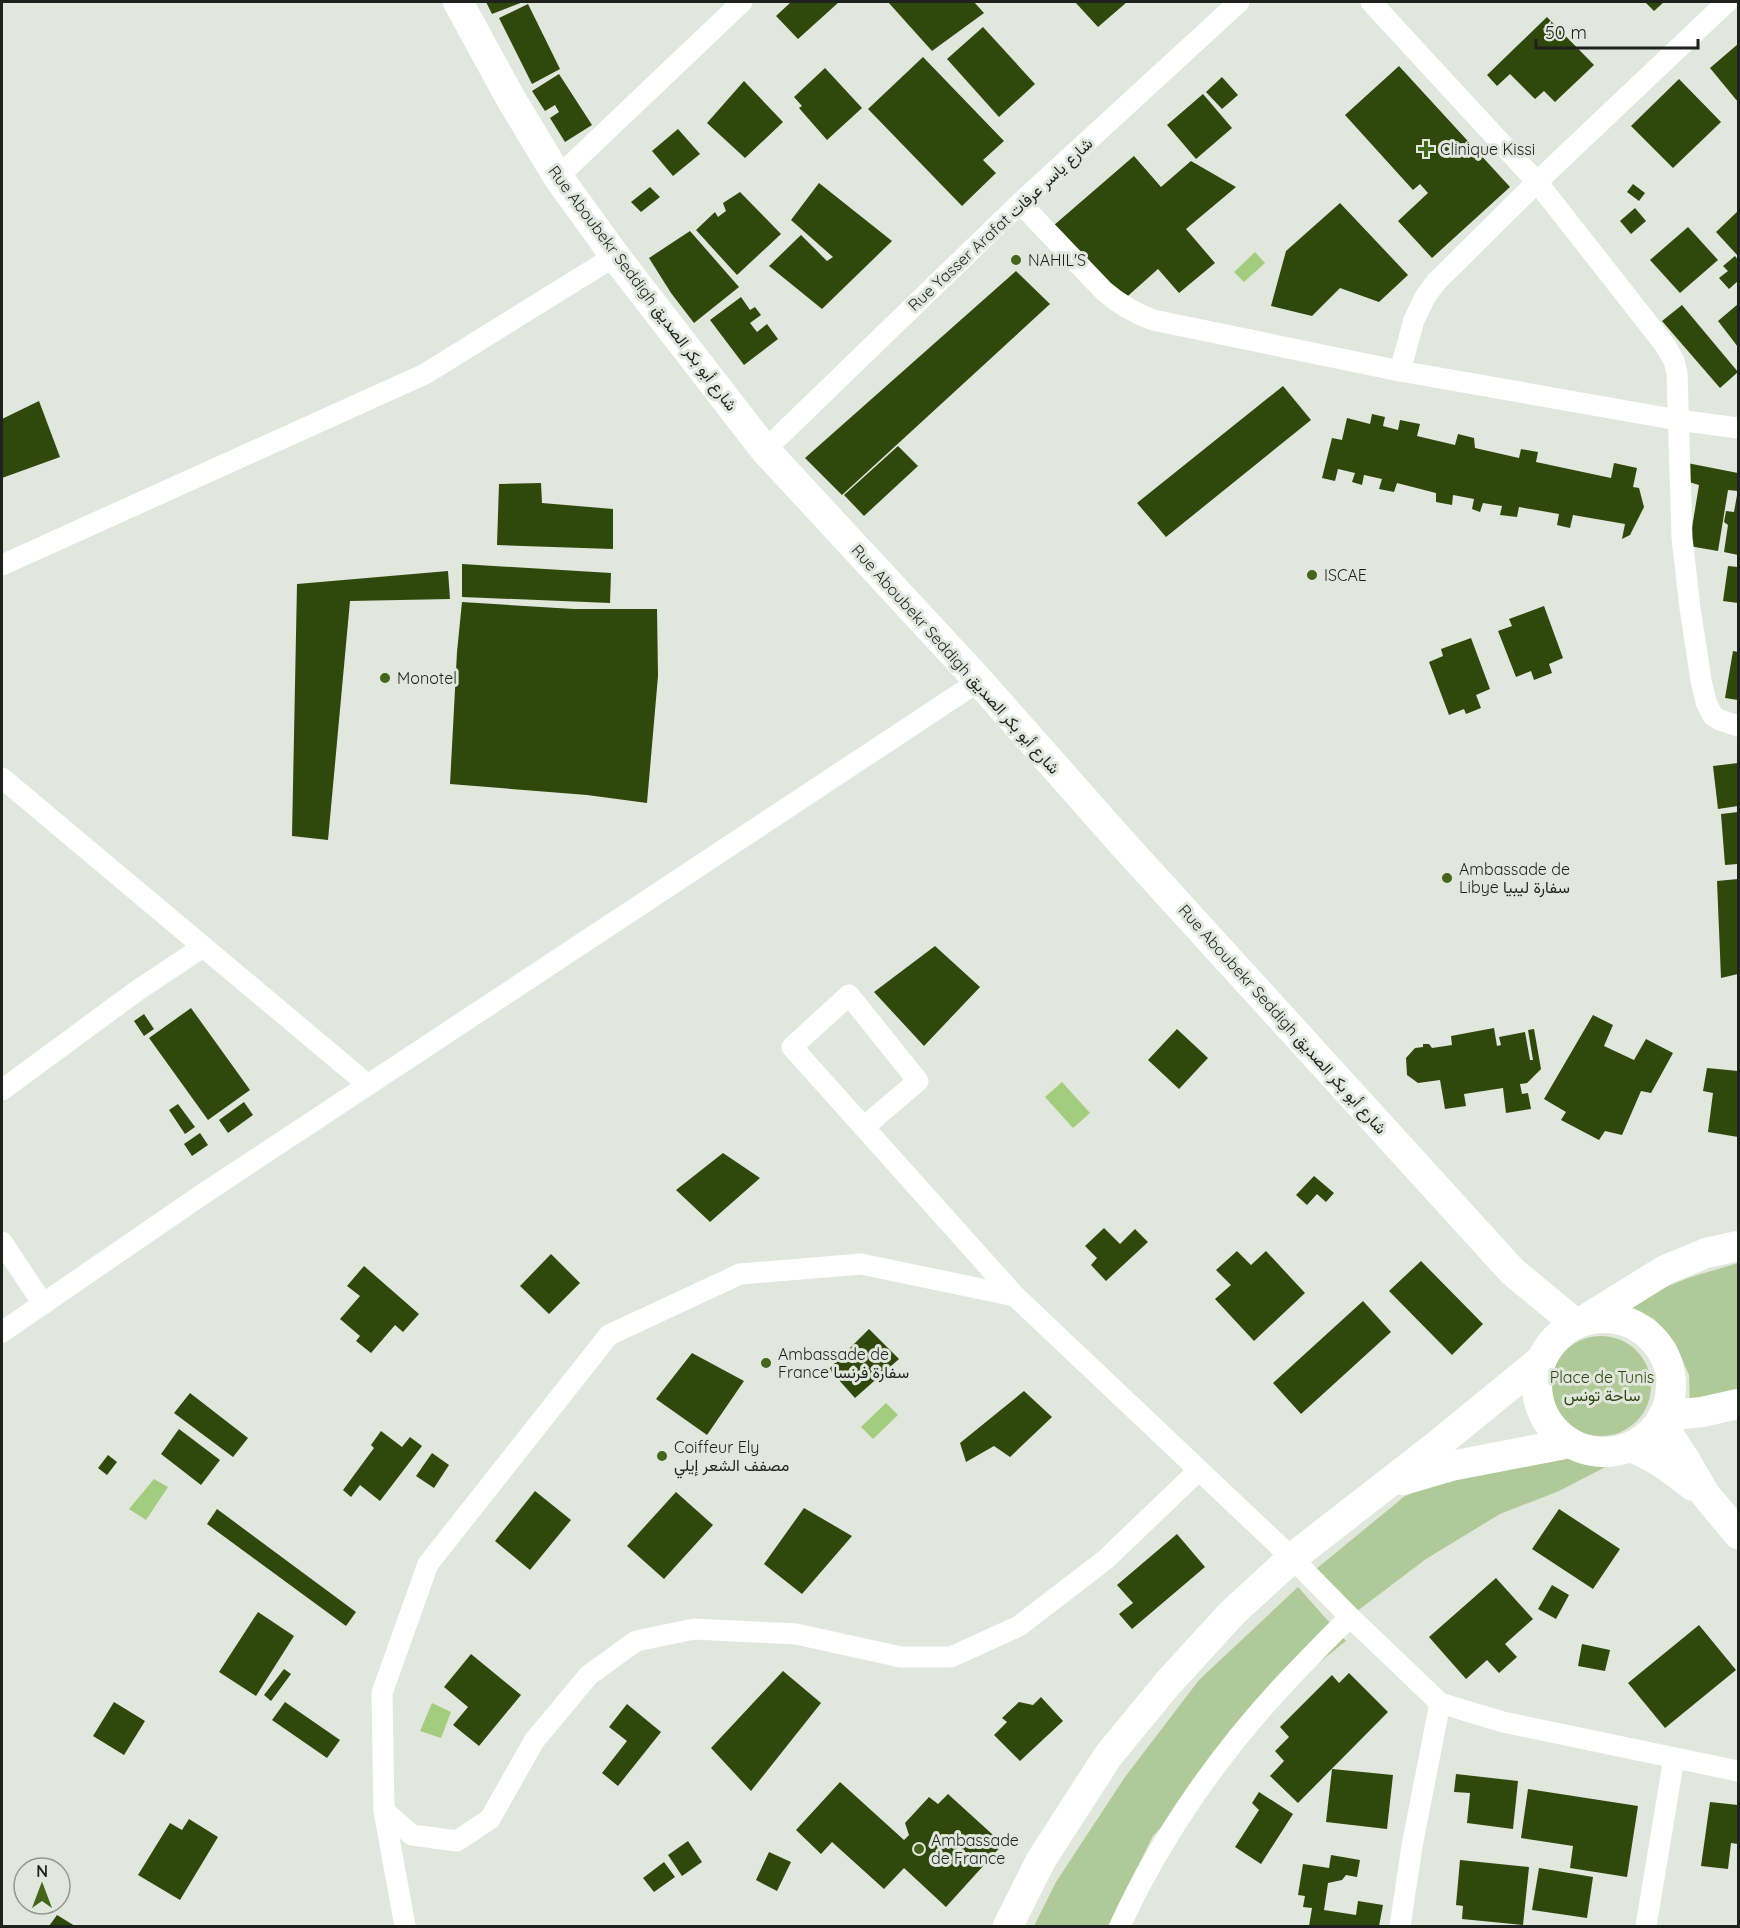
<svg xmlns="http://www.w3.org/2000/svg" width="1740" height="1928" font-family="Quicksand,Vazirmatn,sans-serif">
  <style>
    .green { fill: #afca98 }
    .water { fill: #a4cc7e }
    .building { fill: #2f490d }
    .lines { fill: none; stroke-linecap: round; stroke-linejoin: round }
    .street { stroke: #fff; stroke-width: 21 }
    .secondary { stroke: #fff; stroke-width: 30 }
    .poi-dot { fill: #44651c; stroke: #e1e7dd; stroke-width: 2 }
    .labels { text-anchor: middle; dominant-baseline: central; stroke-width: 6; stroke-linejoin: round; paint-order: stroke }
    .poi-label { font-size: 16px; fill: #1f211d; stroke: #e1e7dd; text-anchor: start }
    .street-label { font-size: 16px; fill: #1f211d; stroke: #e1e7dd }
    .park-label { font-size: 16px; fill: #2d460e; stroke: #e1e7dd }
  </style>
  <rect width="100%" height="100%" fill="#e1e7dd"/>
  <g class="green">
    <polygon points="1738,1263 1738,1400 1690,1410 1689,1375 1675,1343 1654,1319 1627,1309 1653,1292 1691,1277"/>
    <circle cx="1601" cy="1386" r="50"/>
    <polygon points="1567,1456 1613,1463 1559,1491 1500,1514 1426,1559 1352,1615 1316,1569 1405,1496 1472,1469"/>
    <polygon points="1298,1587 1346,1641 1288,1687 1242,1742 1153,1836 1108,1926 1034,1926 1056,1882 1125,1777 1199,1680"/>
  </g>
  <g class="water">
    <polygon points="1255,252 1265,263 1244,282 1234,272"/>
    <polygon points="1062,1082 1090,1113 1073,1128 1045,1097"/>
    <polygon points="886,1403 898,1415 873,1439 861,1427"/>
    <polygon points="154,1479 168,1487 146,1520 129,1509"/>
    <polygon points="432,1703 451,1712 441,1738 420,1731"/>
  </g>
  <g class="building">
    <polygon points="486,2 523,2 492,14"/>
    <polygon points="791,2 839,2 798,39 776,16"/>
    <polygon points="888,2 974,2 984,13 932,51"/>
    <polygon points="1075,2 1127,2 1098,27"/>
    <polygon points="1645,2 1664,2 1654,11"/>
    <polygon points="528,4 560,69 532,84 499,18"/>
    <polygon points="1547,17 1594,65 1555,102 1544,91 1535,99 1510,74 1497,86 1487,75"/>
    <polygon points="983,27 1035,84 999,117 947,59"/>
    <polygon points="1738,44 1738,102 1710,68"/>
    <polygon points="923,57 1004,141 983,160 996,173 962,206 868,109"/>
    <polygon points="1399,66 1510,187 1432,258 1398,221 1428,193 1420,184 1413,190 1345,115"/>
    <polygon points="825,68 862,108 827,140 799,108 802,106 794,97"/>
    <polygon points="559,74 592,125 565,142 550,118 559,112 555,105 545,111 532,91"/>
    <polygon points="1222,77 1238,95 1222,109 1206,92"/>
    <polygon points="1679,79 1721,122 1673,168 1631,126"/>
    <polygon points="744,81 783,122 745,158 707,123"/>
    <polygon points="1203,94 1232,128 1196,159 1167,125"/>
    <polygon points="678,129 700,154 673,176 652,151"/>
    <polygon points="1134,156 1161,187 1191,161 1236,187 1186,229 1215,263 1179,293 1158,269 1120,303 1053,226"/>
    <polygon points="819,183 892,241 822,309 769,266 801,235 827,261 833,257 791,220"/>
    <polygon points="1633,184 1645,193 1639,201 1627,192"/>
    <polygon points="650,187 660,197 641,212 631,202"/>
    <polygon points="740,192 781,234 737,275 696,230 715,212 718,217 726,211 723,203"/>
    <polygon points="1340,203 1408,275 1379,302 1340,288 1312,316 1271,306 1286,251"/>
    <polygon points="1635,208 1646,221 1631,234 1620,221"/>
    <polygon points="1738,211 1738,256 1716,232"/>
    <polygon points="1688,227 1718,260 1680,293 1650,260"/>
    <polygon points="690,231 739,287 694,323 671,293 649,258"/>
    <polygon points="1735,256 1738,260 1738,281 1729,289 1719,278 1728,271 1723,266"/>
    <polygon points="1016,271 1050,304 842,495 805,458"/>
    <polygon points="741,297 750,310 755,307 761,315 750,323 757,332 767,324 778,339 744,365 710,320"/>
    <polygon points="1738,304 1738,347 1718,321"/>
    <polygon points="1682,305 1738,372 1720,388 1662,321"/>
    <polygon points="1283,386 1311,420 1166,537 1137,503"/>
    <polygon points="39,401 60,457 2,478 2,419"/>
    <polygon points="1372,414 1385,417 1383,426 1398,430 1400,420 1420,424 1417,436 1455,445 1458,434 1474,438 1475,448 1519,458 1521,449 1538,452 1536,462 1611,478 1614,463 1637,468 1633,487 1639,488 1644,507 1630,535 1622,539 1625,524 1573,515 1570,528 1557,525 1559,514 1519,507 1517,517 1500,515 1502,506 1483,503 1480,512 1472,509 1474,499 1453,495 1452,505 1436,502 1436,493 1397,483 1394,492 1379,489 1382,479 1364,475 1362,485 1352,482 1355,473 1338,469 1335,481 1322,478 1332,438 1342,440 1347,418 1370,424"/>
    <polygon points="898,446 918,466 864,516 844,495"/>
    <polygon points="1687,463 1738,473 1738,491 1728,490 1718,551 1689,546 1699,485 1689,482"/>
    <polygon points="541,483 542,503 613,509 613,549 497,545 499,484"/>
    <polygon points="1737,495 1738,495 1738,555 1724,552 1728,525 1724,522 1726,511 1734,512"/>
    <polygon points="462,564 611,573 610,603 462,597"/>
    <polygon points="1728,566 1738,567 1738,603 1723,601"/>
    <polygon points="448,571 450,599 350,601 328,840 292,836 297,584"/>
    <polygon points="462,602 574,609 657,609 658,676 647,803 587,795 450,784 457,652"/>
    <polygon points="1544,606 1563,658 1549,664 1552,673 1534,680 1531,671 1516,677 1498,631 1512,626 1509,619"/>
    <polygon points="1471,638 1490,689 1476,695 1481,708 1466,714 1464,709 1449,715 1429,662 1443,656 1441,649"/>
    <polygon points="1733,651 1738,652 1738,700 1725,698"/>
    <polygon points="1738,763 1738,806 1718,809 1713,766"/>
    <polygon points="1738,812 1738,864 1725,865 1721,814"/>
    <polygon points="1738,879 1738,974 1721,978 1717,881"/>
    <polygon points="935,946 980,987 924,1046 874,992"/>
    <polygon points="191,1008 250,1090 208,1120 149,1038"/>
    <polygon points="144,1014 154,1029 144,1036 134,1021"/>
    <polygon points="1593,1015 1613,1025 1604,1046 1634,1060 1646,1039 1673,1053 1651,1093 1641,1091 1622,1135 1605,1131 1599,1140 1561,1120 1566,1112 1544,1099"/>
    <polygon points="1494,1028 1497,1046 1501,1045 1499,1037 1525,1032 1530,1060 1533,1060 1528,1030 1534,1029 1541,1069 1527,1083 1520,1084 1522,1094 1528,1093 1531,1109 1506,1113 1503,1088 1464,1094 1466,1106 1445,1109 1440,1080 1418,1083 1407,1075 1406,1058 1415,1048 1423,1047 1423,1044 1429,1044 1432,1048 1452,1045 1451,1036"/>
    <polygon points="1177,1029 1208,1058 1179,1089 1148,1060"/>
    <polygon points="1707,1068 1738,1071 1738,1137 1708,1132 1713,1093 1703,1091"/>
    <polygon points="244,1102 253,1115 228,1133 219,1120"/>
    <polygon points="178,1104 195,1127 185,1134 169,1110"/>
    <polygon points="200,1133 208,1145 192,1156 184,1144"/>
    <polygon points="723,1153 760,1178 710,1222 676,1190"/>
    <polygon points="1314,1176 1334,1193 1326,1202 1317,1194 1307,1205 1296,1195"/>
    <polygon points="1104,1228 1120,1244 1135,1229 1148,1242 1106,1281 1091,1265 1097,1258 1085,1246"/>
    <polygon points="1237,1251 1251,1265 1266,1251 1305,1293 1254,1341 1215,1299 1231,1285 1216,1270"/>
    <polygon points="551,1254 580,1283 549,1314 520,1286"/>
    <polygon points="1421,1261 1483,1324 1452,1355 1389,1291"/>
    <polygon points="364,1266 419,1314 403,1332 395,1325 371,1353 356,1341 360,1336 340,1319 360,1296 347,1286"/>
    <polygon points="1363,1301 1391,1332 1301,1414 1273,1383"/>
    <polygon points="869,1329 899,1359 855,1398 829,1369"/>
    <polygon points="692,1353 744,1381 707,1435 656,1399"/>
    <polygon points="1024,1391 1052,1417 1010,1457 994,1446 966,1462 960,1443"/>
    <polygon points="190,1393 248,1438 233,1457 174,1413"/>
    <polygon points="179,1429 220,1460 201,1485 161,1454"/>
    <polygon points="381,1431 402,1447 410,1437 422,1446 380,1501 360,1485 351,1497 343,1490 374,1448 371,1445"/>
    <polygon points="432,1453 449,1465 434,1488 416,1476"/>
    <polygon points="108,1455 117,1462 107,1475 98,1468"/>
    <polygon points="535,1491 571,1520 530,1570 495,1541"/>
    <polygon points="676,1492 713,1525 664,1579 627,1546"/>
    <polygon points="804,1508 852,1536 802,1594 764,1564"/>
    <polygon points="217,1509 356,1612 346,1626 207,1524"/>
    <polygon points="1559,1509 1620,1549 1593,1589 1532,1549"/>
    <polygon points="1177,1534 1205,1567 1132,1629 1119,1614 1133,1603 1117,1585"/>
    <polygon points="1496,1578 1533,1619 1505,1644 1517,1657 1499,1673 1487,1660 1466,1679 1429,1637"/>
    <polygon points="1552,1585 1569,1595 1556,1619 1538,1609"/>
    <polygon points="258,1612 294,1636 256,1696 219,1672"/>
    <polygon points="1699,1625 1736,1670 1665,1728 1628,1683"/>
    <polygon points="1582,1644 1610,1650 1605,1671 1578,1666"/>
    <polygon points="471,1654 521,1695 479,1746 453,1725 468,1707 444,1687"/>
    <polygon points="284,1669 291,1674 271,1701 264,1695"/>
    <polygon points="783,1671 821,1703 751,1791 711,1748"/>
    <polygon points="1349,1673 1388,1712 1298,1803 1270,1776 1284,1761 1275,1751 1289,1737 1280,1727 1332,1675 1339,1683"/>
    <polygon points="1041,1697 1063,1721 1020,1761 994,1735 1007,1722 1002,1718 1019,1702 1033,1705"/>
    <polygon points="114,1702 145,1721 124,1755 93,1736"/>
    <polygon points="285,1702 340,1740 327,1758 272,1720"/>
    <polygon points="627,1704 661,1732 618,1786 602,1773 627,1741 609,1727"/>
    <polygon points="1332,1769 1393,1775 1387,1829 1326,1822"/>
    <polygon points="1456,1774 1518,1781 1513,1829 1467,1823 1470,1793 1454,1792"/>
    <polygon points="840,1782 904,1840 909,1835 905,1823 929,1797 938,1804 948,1794 1003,1844 946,1907 904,1868 884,1889 832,1842 821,1854 796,1830"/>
    <polygon points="1528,1789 1638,1806 1627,1877 1570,1868 1573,1846 1521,1838"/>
    <polygon points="1259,1792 1293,1814 1261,1864 1235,1847 1259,1810 1252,1803"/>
    <polygon points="1710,1802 1738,1805 1738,1844 1731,1843 1728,1869 1701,1866"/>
    <polygon points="189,1819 218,1837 180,1900 138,1875 170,1823 182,1830"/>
    <polygon points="688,1841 702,1862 682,1876 668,1855"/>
    <polygon points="769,1852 791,1862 777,1891 756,1880"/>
    <polygon points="1331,1855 1360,1860 1357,1877 1346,1875 1342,1880 1328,1883 1324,1910 1356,1915 1358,1901 1383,1905 1379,1926 1309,1926 1312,1908 1303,1907 1305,1896 1298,1895 1303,1864 1329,1868"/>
    <polygon points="1460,1860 1529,1867 1523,1925 1462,1919 1463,1906 1456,1905"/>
    <polygon points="664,1862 675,1877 654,1892 643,1878"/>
    <polygon points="1539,1868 1593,1877 1587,1918 1532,1910"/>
    <polygon points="57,1915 75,1926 49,1926"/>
  </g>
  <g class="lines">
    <g class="street">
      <polyline points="1371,2 1537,182 1665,345 1674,361 1677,373 1682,538 1690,608 1701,680 1706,702 1713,716 1720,720 1738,726"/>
      <polyline points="558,177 742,2"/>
      <path d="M 1020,203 L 1104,291 C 1119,304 1134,313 1153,320 L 1400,371 L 1678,420 L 1738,428"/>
      <polyline points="1400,371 1414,320 1425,297 1436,282 1537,182 1727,2"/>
      <polyline points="765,450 1020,203 1239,2"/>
      <polyline points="2,565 425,374 615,256"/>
      <polyline points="2,778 367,1084"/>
      <polyline points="2,1090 138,990 203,947"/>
      <polyline points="864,1127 918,1081 849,995 792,1047 1015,1296"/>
      <polyline points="2,1242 43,1304"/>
      <polyline points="2,1332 203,1194 979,681"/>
      <polyline points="384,1811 412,1835 457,1841 490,1819 534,1741 589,1675 636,1641 694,1629 796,1634 901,1657 951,1657 1019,1626 1105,1560 1199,1470"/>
      <polyline points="405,1926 384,1811 382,1693 428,1564 609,1335 740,1274 861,1264 1015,1296 1292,1558 1350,1617 1440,1703 1503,1722 1738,1771"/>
      <path d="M 1120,1926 C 1160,1837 1222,1750 1289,1679 C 1309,1658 1329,1637 1350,1617"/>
      <polyline points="1400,1926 1412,1846 1440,1703"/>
      <polyline points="1646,1926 1674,1758"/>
    </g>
    <g class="secondary">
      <polyline points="458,2 511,99 558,177 615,256 765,450 979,681 1124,845 1513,1272 1576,1324"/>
      <circle cx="1604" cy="1385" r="67"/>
      <polyline points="1583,1321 1665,1270 1706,1253 1738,1246"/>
      <polyline points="1663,1416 1702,1412 1738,1404"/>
      <polyline points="1660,1422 1684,1458 1705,1494 1738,1534"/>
      <path d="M 1629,1447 C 1654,1455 1672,1470 1693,1486"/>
      <polyline points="1403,1480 1451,1466 1570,1443"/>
      <polyline points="1008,1926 1041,1860 1108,1756 1168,1683 1233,1612 1292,1558 1436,1446 1541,1360"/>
    </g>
  </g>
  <g class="poi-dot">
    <path d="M1423 140h6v6h6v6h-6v6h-6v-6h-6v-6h6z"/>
    <circle cx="1016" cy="260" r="6"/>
    <circle cx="1312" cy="575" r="6"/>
    <circle cx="385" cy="678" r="6"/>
    <circle cx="1447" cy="878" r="6"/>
    <circle cx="766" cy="1363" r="6"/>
    <circle cx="662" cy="1456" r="6"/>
    <circle cx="919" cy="1849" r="6"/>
  </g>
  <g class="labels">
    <g class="poi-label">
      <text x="1440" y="149">Clinique Kissi</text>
      <text x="1028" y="260">NAHIL'S</text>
      <text x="1324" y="575">ISCAE</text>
      <text x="397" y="678">Monotel</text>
      <text x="1459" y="869">Ambassade de<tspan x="1459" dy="18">Libye سفارة ليبيا</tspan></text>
      <text x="778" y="1354">Ambassade de<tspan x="778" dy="18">France سفارة فرنسا</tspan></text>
      <text x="674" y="1447">Coiffeur Ely<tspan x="674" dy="18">مصفف الشعر إيلي</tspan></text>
      <text x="931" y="1840">Ambassade<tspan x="931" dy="18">de France</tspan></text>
    </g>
    <g class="street-label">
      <text transform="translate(1000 224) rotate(-43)">Rue Yasser Arafat شارع ياسر عرفات</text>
      <text transform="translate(643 288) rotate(53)">Rue Aboubekr Seddigh شارع أبو بكر الصديق</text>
      <text transform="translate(956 659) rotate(48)">Rue Aboubekr Seddigh شارع أبو بكر الصديق</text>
      <text transform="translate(1283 1019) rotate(48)">Rue Aboubekr Seddigh شارع أبو بكر الصديق</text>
    </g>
    <g class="park-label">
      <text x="1602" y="1377">Place de Tunis<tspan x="1602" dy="18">ساحة تونس</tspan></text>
    </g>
  </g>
  <rect width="1740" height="1928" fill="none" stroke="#1f211d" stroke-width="6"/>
  <g transform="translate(42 1886)"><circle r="28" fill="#e1e7dd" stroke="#939890" stroke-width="1.5"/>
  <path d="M0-4.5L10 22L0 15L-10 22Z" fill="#44651c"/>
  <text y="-9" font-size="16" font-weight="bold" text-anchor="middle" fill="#1f211d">N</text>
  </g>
  <path d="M1536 39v9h162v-9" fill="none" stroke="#1f211d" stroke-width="3"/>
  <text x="1545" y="39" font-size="18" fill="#1f211d" stroke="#e1e7dd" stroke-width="4.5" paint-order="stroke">50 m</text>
</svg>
